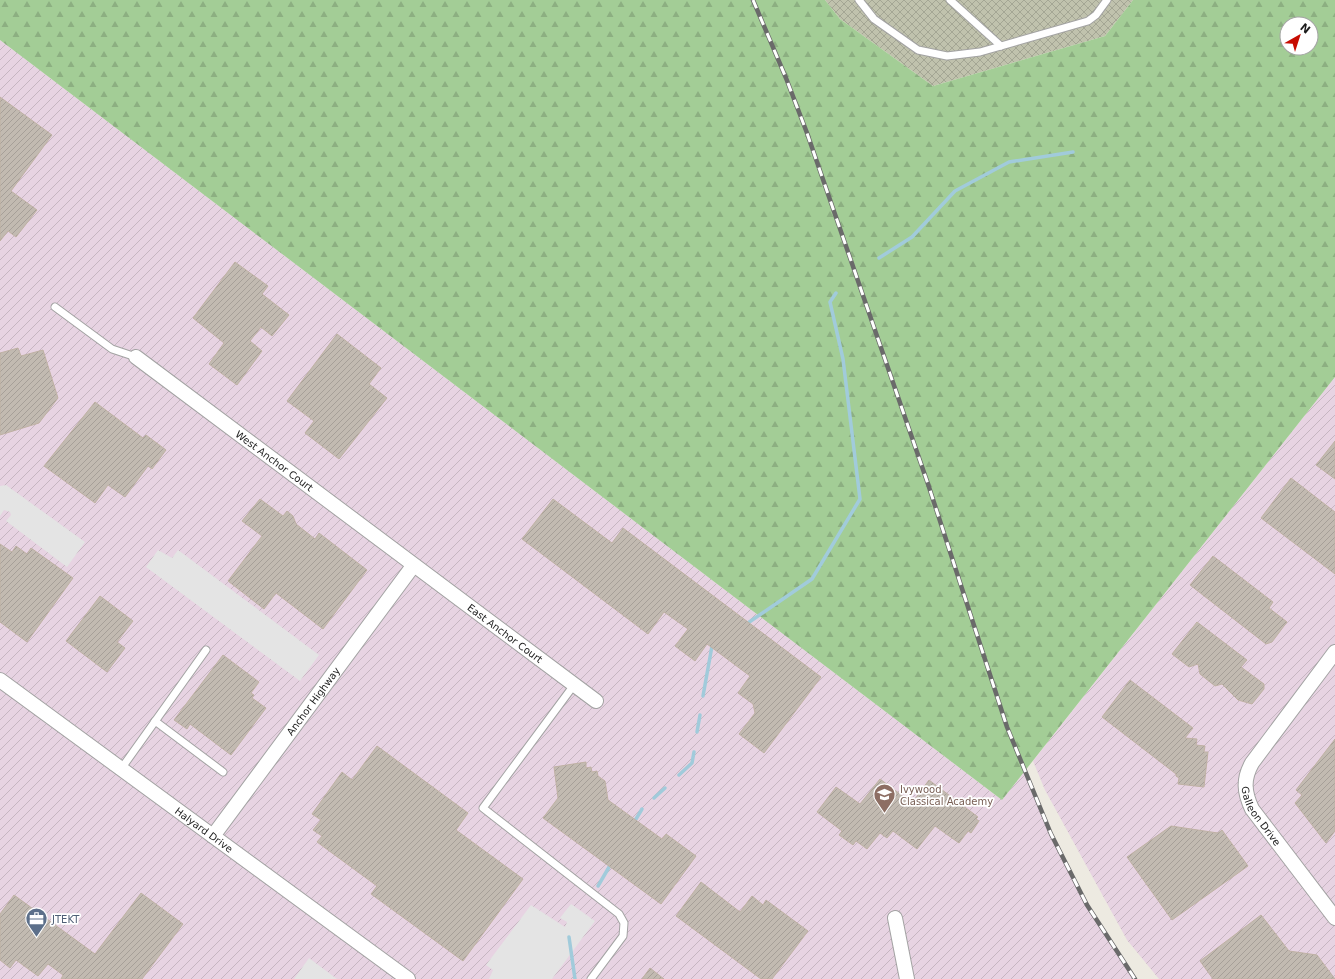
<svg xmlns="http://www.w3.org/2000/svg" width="1335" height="979" font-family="'DejaVu Sans',sans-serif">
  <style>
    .industrial { fill: url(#industrial-furrows) }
    .construction { fill: url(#construction-cross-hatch) }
    .forest { fill: url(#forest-firs); fill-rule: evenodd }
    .parking { fill: #e4e4e4 }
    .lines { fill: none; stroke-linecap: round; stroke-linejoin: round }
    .stream { stroke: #a1cbdb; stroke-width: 3.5 }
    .building { fill: url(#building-hatch); stroke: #bfb1a4 }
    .service-casing { stroke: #a3a3a3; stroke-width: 9 }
    .minor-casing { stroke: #a3a3a3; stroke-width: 16 }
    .service { stroke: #fff; stroke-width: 7 }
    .minor { stroke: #fff; stroke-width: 14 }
    .rail-casing { stroke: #6a6a6a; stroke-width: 4.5 }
    .rail { stroke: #fff; stroke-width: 3; stroke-dasharray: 9; stroke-linecap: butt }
    .labels { text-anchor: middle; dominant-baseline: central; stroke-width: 3.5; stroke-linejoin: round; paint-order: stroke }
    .street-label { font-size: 10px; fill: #1c1c1c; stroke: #fff }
    .education-label { font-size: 10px; fill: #785e54; stroke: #fff; text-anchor: start }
    .service-label { font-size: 10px; fill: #4e5e75; stroke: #fff; text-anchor: start }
  </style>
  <defs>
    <pattern id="industrial-furrows" width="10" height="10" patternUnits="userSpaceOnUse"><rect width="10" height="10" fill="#e7d3e2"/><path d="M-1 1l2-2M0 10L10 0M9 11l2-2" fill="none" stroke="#c6b5c1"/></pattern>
    <pattern id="construction-cross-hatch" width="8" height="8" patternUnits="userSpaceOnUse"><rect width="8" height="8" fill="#c0c2ad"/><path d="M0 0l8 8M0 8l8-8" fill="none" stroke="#a4a694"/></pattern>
    <pattern id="forest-firs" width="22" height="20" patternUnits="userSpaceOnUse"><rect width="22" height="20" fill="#a3cd96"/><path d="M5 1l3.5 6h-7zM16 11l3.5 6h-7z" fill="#8caf81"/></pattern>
    <pattern id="building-hatch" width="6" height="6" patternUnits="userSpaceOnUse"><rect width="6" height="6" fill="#c2bab1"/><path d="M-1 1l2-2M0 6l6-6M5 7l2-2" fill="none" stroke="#a69f98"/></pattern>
  </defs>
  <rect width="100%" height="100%" fill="#edeae1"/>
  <g class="industrial">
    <polygon points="0,40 1002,800 1025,771 1051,834 1087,905 1135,979 0,979"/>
    <polygon points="1335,377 1335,979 1159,979 1127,940 1045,790 1033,761"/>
  </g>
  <polygon class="construction" points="825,0 1133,0 1105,36 933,86 840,19"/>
  <path class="forest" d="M 0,0 L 825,0 L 840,19 L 933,86 L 1105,36 L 1133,0 L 1335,0 L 1335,377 L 1002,800 L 0,40 ZM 1287,24 L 1311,24 L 1311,48 L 1287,48 Z"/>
  <g class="parking">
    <polygon points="6,485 85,542 67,567 6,521 11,515 10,512 4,510 0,516 0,486"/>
    <polygon points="158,550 172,558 178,550 319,655 300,681 146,567"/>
    <polygon points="571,904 595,921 552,979 489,979 493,970 486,965 531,905 565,927 567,922 560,918"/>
    <polygon points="309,958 337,979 294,979"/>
  </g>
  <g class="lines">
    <g class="stream">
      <polyline points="879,258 912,237 955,191 1009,162 1073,152"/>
      <polyline points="745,625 812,579 860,499 843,359 830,302 836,293"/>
      <polyline points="703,696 712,646 714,644"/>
      <polyline points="697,732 700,715"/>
      <polyline points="679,775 692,763 694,752"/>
      <polyline points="654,798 665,788"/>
      <polyline points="633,824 642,809"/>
      <polyline points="598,886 612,862"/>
      <polyline points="569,937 575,979"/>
    </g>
  </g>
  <g class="building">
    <polygon points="0,97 52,135 11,191 37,210 16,237 8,231 0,241"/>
    <polygon points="235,262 268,286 262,294 289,315 272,336 261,327 250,341 262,351 237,385 209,364 224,343 193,318"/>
    <polygon points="337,334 381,368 369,384 387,398 339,459 305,433 314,421 287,401"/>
    <polygon points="18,348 21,356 43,350 58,398 39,423 0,435 0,353"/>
    <polygon points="95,402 143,438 146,435 166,450 152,469 148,466 125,497 108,485 95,503 44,466"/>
    <polygon points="1335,441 1335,479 1316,465"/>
    <polygon points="1291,478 1335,512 1335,574 1261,518"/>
    <polygon points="260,499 283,516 287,511 293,516 296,524 315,539 319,533 367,570 323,629 276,593 264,609 228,581 262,536 242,521"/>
    <polygon points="553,499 612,543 623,528 821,677 764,753 739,734 755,713 753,704 738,693 750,676 707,644 695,661 675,646 688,629 664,612 648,634 522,539"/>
    <polygon points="0,544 12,552 16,546 27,554 31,548 73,578 27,642 0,622"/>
    <polygon points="1213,556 1273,602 1269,608 1287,622 1272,642 1266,644 1190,585"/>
    <polygon points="100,596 133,621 117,642 125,648 107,672 66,641"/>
    <polygon points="1197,622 1247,660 1241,667 1264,684 1264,689 1252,704 1238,700 1222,684 1215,686 1200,674 1198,664 1189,667 1172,654"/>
    <polygon points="223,655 259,682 251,693 254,695 252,698 266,708 231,755 190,724 187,729 174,720"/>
    <polygon points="1130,680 1193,728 1185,738 1197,739 1196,745 1205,746 1204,752 1208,752 1204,787 1178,784 1179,778 1176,776 1176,774 1102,717"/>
    <polygon points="1335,739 1335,831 1326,843 1295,803 1302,795 1296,790"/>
    <polygon points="377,746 468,813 456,830 523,879 463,961 371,894 377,886 317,842 322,836 313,830 321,820 312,814 342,772 352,780"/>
    <polygon points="586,762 586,768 591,767 592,772 597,771 598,776 605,781 608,800 662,839 666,834 696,856 661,904 543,818 558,798 554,767"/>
    <polygon points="880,779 912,803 929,780 978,817 976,819 979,821 971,833 968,831 959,843 935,826 917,849 893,831 887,838 880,833 867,849 856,841 853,845 839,835 842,831 817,812 836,787 860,804"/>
    <polygon points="1171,826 1218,833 1222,830 1248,866 1172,920 1127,857"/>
    <polygon points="701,882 740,912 752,896 763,905 766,900 808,931 772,979 761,979 676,916"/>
    <polygon points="141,893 183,924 142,979 61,979 63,975 48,964 38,976 16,960 10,968 0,960 0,914 14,895 95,954"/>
    <polygon points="1261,915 1289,951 1317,955 1335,979 1213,979 1200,961"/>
    <polygon points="650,968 664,979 642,979"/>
  </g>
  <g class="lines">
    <defs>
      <g id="service">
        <polyline points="859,0 874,19 918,50 947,56 980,52 1088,21 1096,15 1107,0"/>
        <polyline points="950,0 1001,46"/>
        <polyline points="55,307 112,349 136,357"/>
        <polyline points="574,685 483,808 619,914 624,923 623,936 591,979"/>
        <polyline points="155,721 223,772"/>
        <polyline points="121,769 206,650"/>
      </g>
      <g id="minor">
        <path id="s1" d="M 136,357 L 596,701"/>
        <path id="s2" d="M 1335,652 L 1252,763 C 1243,779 1244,792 1252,809 L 1335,918"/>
        <path id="s3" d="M 0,680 L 408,979"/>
        <path id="s4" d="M 213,836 L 413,566"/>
        <polyline points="895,918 907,979"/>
      </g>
    </defs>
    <use href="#service" class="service-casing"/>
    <use href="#minor" class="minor-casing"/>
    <use href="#service" class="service"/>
    <use href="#minor" class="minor"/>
    <defs>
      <polyline id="rail" points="753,0 786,78 807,133 928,484 1007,727 1051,834 1087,905 1135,979"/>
    </defs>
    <use href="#rail" class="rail-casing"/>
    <use href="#rail" class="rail"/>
  </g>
  <defs>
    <symbol id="school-pin" viewBox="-11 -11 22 30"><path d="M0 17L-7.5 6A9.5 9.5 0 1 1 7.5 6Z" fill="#8d6e63" stroke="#fff"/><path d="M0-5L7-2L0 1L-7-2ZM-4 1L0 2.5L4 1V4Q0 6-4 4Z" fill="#fff"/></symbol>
    <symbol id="office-pin" viewBox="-11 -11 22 30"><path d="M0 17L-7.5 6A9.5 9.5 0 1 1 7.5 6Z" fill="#5c6f8a" stroke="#fff"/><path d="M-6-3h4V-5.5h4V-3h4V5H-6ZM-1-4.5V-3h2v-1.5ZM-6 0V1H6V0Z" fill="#fff"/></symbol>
  </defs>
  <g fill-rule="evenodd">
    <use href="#school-pin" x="872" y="782" width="25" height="34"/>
    <use href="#office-pin" x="24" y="906" width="25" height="34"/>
  </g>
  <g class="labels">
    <g class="street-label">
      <text stroke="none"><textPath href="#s1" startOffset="173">West Anchor Court</textPath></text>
      <text stroke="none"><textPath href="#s1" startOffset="461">East Anchor Court</textPath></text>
      <text stroke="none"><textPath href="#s4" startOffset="168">Anchor Highway</textPath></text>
      <text stroke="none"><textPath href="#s2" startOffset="197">Galleon Drive</textPath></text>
      <text stroke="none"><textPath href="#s3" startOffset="253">Halyard Drive</textPath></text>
    </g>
    <g class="education-label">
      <text x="900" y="789">Ivywood<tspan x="900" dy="12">Classical Academy</tspan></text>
    </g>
    <g class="service-label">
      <text x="52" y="919">JTEKT</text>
    </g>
  </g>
  <g transform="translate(1299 36) rotate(39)"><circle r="19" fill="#ffffff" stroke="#a4a4a4"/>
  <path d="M0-3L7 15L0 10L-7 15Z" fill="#c70c01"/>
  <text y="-6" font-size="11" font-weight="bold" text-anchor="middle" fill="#1c1c1c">N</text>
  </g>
</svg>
